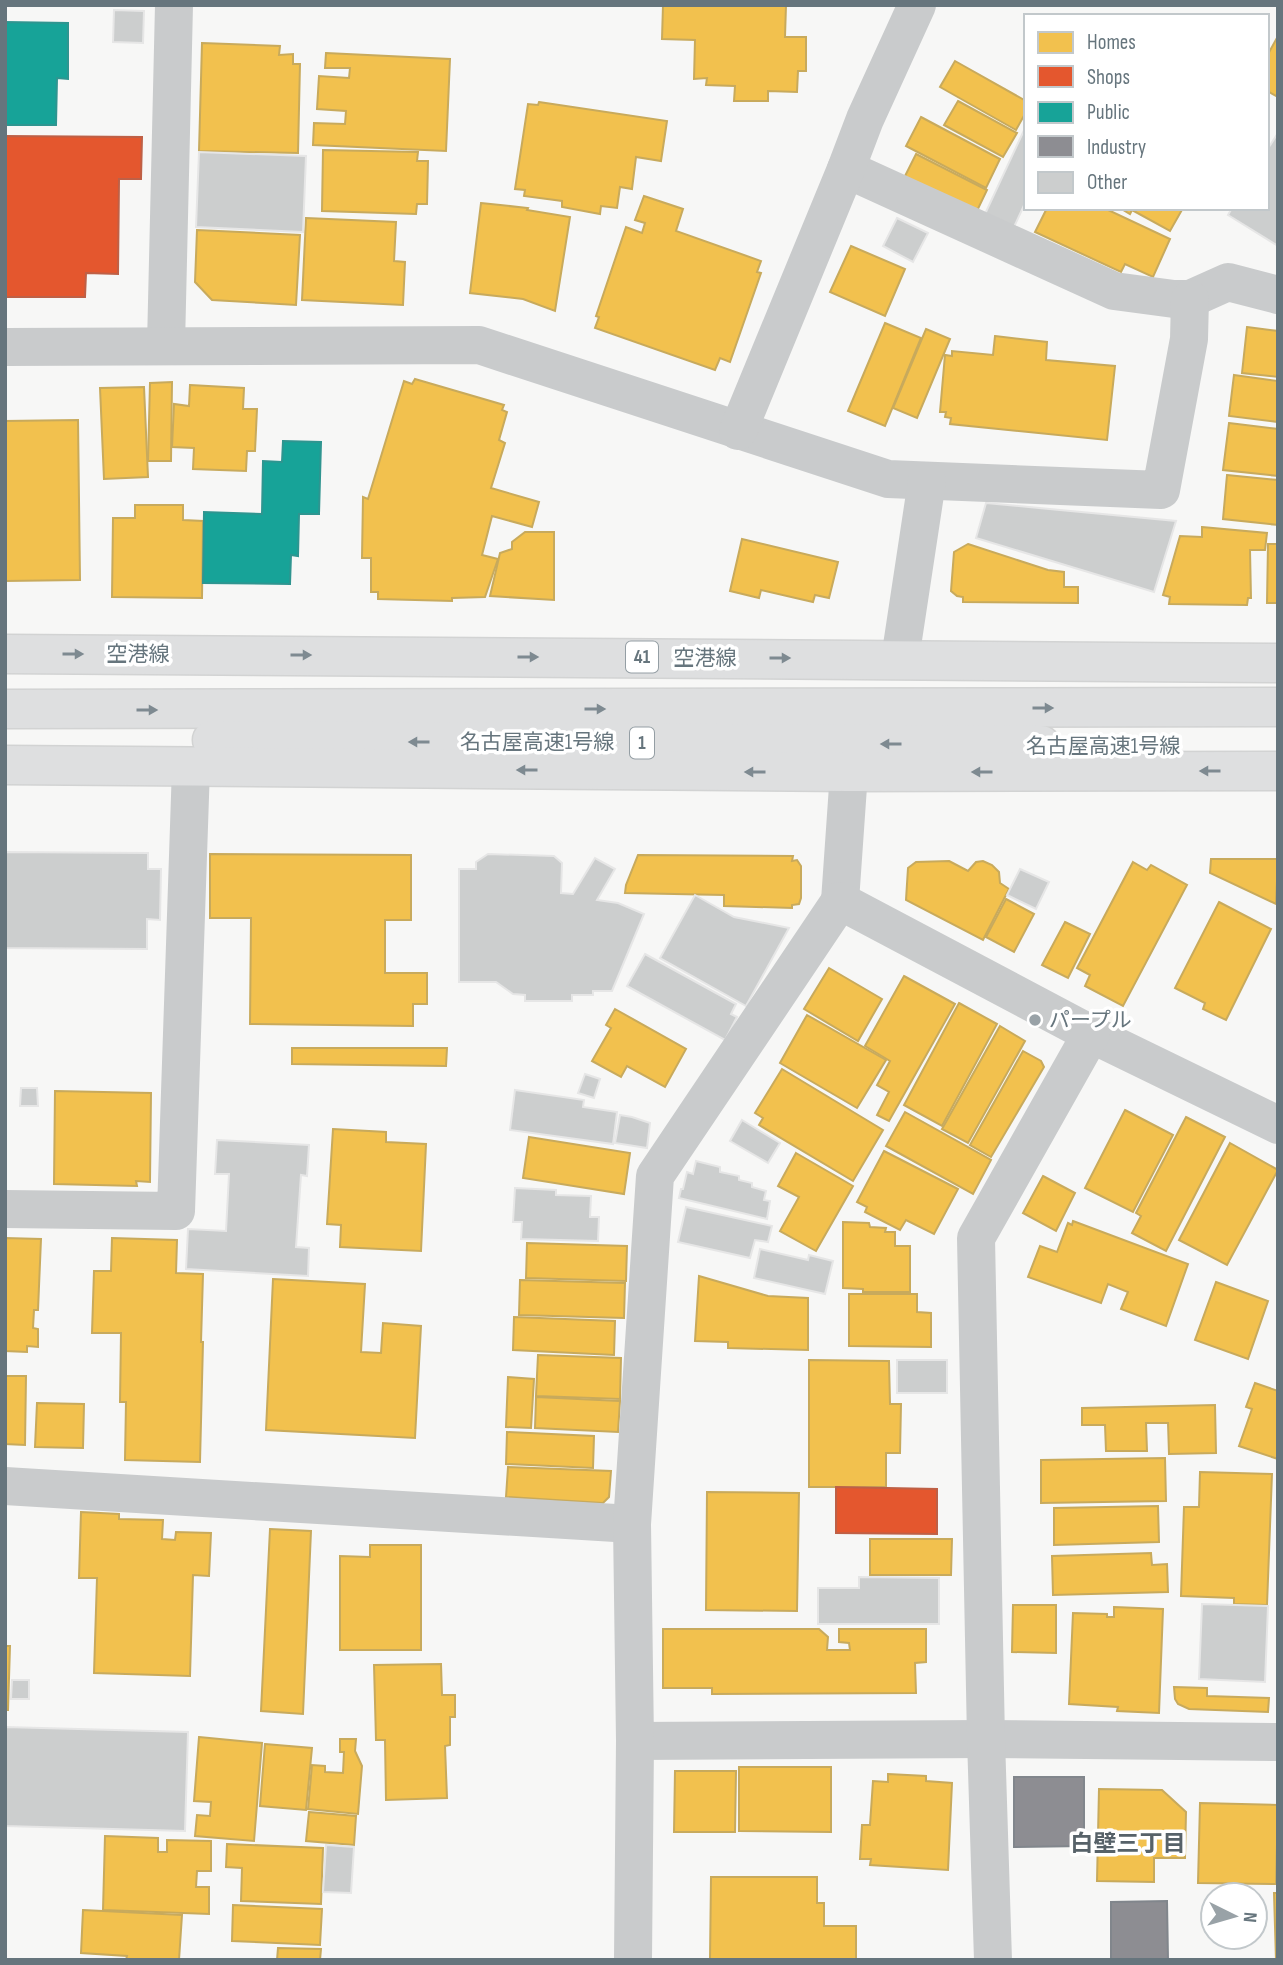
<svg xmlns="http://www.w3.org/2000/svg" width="1283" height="1965" font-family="'Sofia Sans Condensed','Noto Sans JP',sans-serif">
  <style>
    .homes { fill: #f2c14e; stroke: #c8aa5c; stroke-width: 2 }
    .shops { fill: #e4572e; stroke: #be6046; stroke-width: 2 }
    .public { fill: #17a398; stroke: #2f9590; stroke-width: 2 }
    .industry { fill: #8d8d92; stroke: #81868c; stroke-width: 2 }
    .building { fill: #cccece; stroke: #e6e6e6; stroke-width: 2 }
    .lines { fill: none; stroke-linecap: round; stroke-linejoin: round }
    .highway-casing { stroke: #d2d3d3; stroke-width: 41 }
    .minor { stroke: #c9cbcc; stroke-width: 38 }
    .highway { stroke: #dedfe0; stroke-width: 38 }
    .oneway { fill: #7e8a91 }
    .poi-dot { fill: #99a2a7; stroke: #fff; stroke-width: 2.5 }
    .labels { text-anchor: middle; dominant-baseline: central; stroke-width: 7; stroke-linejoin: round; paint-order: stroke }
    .shield { fill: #fff; stroke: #949ea4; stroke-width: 2 }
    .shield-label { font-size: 19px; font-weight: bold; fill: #66757d }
    .street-label { font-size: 21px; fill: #66757d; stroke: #fff }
    .poi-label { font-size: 21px; fill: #66757d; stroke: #fff; text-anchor: start }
    .neighbourhood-label { font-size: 23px; font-weight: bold; fill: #576269; stroke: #fff }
  </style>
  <rect width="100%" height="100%" fill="#f7f7f6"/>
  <g class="homes">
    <polygon points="663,5 786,5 785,37 806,37 806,71 798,71 797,92 768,91 768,101 734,101 735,86 706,85 707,78 694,79 695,40 662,39"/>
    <polygon points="1278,36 1278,97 1267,91 1267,56"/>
    <polygon points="202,43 280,46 279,55 293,54 293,64 300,64 298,153 199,151"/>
    <polygon points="326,53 450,59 446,151 313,145 314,123 345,124 346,111 317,109 319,76 349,78 350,68 325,68"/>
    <polygon points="955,61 1026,101 1026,112 1016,130 940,87"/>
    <polygon points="958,101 1017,133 1003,157 944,125"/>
    <polygon points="539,102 667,121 661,161 636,157 632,189 620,187 617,208 601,206 600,214 562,207 562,201 524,196 525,190 515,189 528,104 538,105"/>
    <polygon points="921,117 1000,159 986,188 906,146"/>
    <polygon points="323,150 418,152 417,161 428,161 427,204 417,204 416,214 322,211"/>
    <polygon points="916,154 987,190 976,213 904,178"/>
    <polygon points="644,196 683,209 676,231 761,261 757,272 761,273 730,362 720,358 715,370 595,328 599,317 596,316 626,227 642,233 645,223 635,220"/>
    <polygon points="481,203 528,208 527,210 570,217 555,311 523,299 470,293"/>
    <polygon points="1047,208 1104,208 1170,239 1153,277 1125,264 1121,272 1035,232"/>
    <polygon points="1120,208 1183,208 1170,231 1132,210 1130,214"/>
    <polygon points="306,218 396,222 394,261 405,262 403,305 302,300"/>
    <polygon points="197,230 300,235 296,305 212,300 195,282"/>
    <polygon points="851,246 905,269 885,316 830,292"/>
    <polygon points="885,323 921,338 885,426 848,411"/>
    <polygon points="1247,327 1278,331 1278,377 1242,373"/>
    <polygon points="926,329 950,339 917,418 893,408"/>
    <polygon points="995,336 1047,342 1046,360 1115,366 1107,440 950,424 951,418 945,417 946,412 940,412 945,355 952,356 952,351 993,355"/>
    <polygon points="1234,375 1278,381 1278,422 1229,416"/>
    <polygon points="415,379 504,405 502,410 507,412 499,440 505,443 491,488 539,502 532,527 492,516 482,555 498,559 485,597 452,598 452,601 378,599 378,592 371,592 371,558 362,558 363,497 368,499 404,381 412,384"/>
    <polygon points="172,382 171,461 148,461 150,383"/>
    <polygon points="190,385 244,388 243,409 257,409 255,451 247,451 246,471 193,469 194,448 172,447 174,404 189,406"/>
    <polygon points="144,387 148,477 104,479 100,388"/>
    <polygon points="78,420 80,580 5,581 5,421"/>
    <polygon points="1229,423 1278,429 1278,476 1223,470"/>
    <polygon points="1227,475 1278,480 1278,525 1223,519"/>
    <polygon points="135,505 183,505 183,520 203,521 202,598 112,597 113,518 135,518"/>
    <polygon points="1202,527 1267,533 1265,550 1250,550 1251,598 1248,598 1247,605 1169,604 1170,597 1163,595 1180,536 1202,537"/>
    <polygon points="525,532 554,532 554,600 490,596 500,553 512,549 512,542"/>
    <polygon points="742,539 838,562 829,598 815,595 813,602 761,590 759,598 730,591"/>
    <polygon points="968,544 1048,570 1064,572 1064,587 1078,587 1078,603 963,602 963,597 957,596 951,591 954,552"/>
    <polygon points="1268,544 1278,544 1278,603 1267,603"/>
    <polygon points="210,854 411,855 411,920 385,920 385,973 427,973 427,1004 413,1004 413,1026 250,1024 251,918 210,918"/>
    <polygon points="638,855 793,856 792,861 797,860 801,866 801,898 799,904 792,905 792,908 724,906 724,895 625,893 626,885"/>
    <polygon points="1211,859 1278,859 1276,904 1210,873"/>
    <polygon points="949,861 968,871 976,862 983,861 992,865 999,872 1000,883 1009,889 983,940 906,900 908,868 916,862"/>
    <polygon points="1133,862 1147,870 1151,865 1187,885 1123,1006 1085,986 1090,975 1077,968"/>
    <polygon points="1006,899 1034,914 1014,952 986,937"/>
    <polygon points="1219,902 1271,929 1226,1020 1203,1009 1205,1003 1175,988"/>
    <polygon points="1065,922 1090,934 1068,978 1042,965"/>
    <polygon points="829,968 882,999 858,1041 804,1009"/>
    <polygon points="904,976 955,1004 889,1121 877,1115 889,1092 877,1085 890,1061 865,1046"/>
    <polygon points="959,1003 997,1024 942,1126 904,1105"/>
    <polygon points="615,1009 686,1049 665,1087 627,1066 621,1077 592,1061 611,1028 606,1025"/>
    <polygon points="807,1015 886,1060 857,1108 780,1063"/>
    <polygon points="1000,1026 1025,1041 968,1143 942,1129"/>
    <polygon points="292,1048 447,1048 446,1066 292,1064"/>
    <polygon points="1023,1051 1041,1061 1044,1067 991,1157 970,1145"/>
    <polygon points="782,1069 883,1130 853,1181 759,1125 763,1118 755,1113"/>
    <polygon points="55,1091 151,1093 150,1182 136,1181 137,1186 54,1184"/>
    <polygon points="1125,1110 1173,1135 1133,1212 1085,1188"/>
    <polygon points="905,1112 991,1160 973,1194 886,1146"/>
    <polygon points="1186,1117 1225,1137 1166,1251 1132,1233 1141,1216 1136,1213"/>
    <polygon points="333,1129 386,1132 386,1142 426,1144 421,1251 340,1247 341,1225 327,1224"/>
    <polygon points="529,1137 630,1153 624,1194 523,1178"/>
    <polygon points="1230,1143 1278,1170 1227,1265 1179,1240"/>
    <polygon points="884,1151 958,1189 934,1234 906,1220 900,1230 865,1212 867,1207 857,1202"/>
    <polygon points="796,1153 853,1186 816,1251 780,1231 799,1197 778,1186"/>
    <polygon points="1043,1176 1075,1193 1056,1231 1023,1213"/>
    <polygon points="1073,1221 1188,1264 1166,1326 1121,1309 1128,1292 1108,1284 1101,1303 1028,1277 1040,1246 1057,1252 1068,1223 1072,1225"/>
    <polygon points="843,1222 869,1223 870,1227 886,1228 885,1232 895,1232 895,1246 910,1246 910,1292 863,1292 863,1289 843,1288"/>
    <polygon points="5,1238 41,1239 38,1310 34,1310 33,1328 38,1329 38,1347 27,1346 27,1352 5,1351"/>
    <polygon points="112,1238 177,1240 176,1273 203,1274 201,1342 203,1342 200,1462 125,1460 126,1402 120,1402 121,1333 92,1333 94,1271 111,1271"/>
    <polygon points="527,1243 627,1246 626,1281 526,1278"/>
    <polygon points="699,1276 768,1296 808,1298 808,1350 728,1348 728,1342 695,1341"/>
    <polygon points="273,1279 365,1284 361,1352 381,1353 383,1323 421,1326 415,1438 266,1430"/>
    <polygon points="520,1280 625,1283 624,1318 519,1315"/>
    <polygon points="1216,1282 1268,1301 1248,1359 1195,1340"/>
    <polygon points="849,1294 917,1294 917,1312 931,1313 931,1347 849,1346"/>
    <polygon points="514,1317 615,1321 614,1355 513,1350"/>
    <polygon points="538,1355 621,1358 620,1399 536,1396"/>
    <polygon points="809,1360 889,1361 890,1404 901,1404 900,1453 886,1453 886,1487 809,1487"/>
    <polygon points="5,1376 26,1376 25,1445 5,1444"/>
    <polygon points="508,1377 534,1379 531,1428 506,1427"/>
    <polygon points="1255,1383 1278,1391 1278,1459 1239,1446 1252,1409 1246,1407"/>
    <polygon points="536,1397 620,1401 618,1432 535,1428"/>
    <polygon points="37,1403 84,1404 83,1448 35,1447"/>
    <polygon points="1215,1405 1216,1453 1169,1454 1168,1423 1146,1423 1147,1451 1106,1451 1105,1425 1082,1425 1082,1408"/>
    <polygon points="507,1432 594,1436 593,1468 506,1464"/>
    <polygon points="1165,1458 1166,1501 1041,1503 1041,1460"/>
    <polygon points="508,1467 611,1471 609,1497 603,1503 506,1497"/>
    <polygon points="1200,1472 1272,1474 1267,1605 1234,1604 1234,1598 1181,1596 1184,1507 1199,1507"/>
    <polygon points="707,1492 799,1493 797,1611 706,1610"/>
    <polygon points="1158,1506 1159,1542 1054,1545 1054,1508"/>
    <polygon points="81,1512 119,1514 119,1519 163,1520 162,1539 175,1540 176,1532 211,1533 209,1576 193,1575 190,1676 94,1673 97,1578 79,1578"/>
    <polygon points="270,1529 311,1531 303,1714 261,1711"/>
    <polygon points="870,1539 952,1539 951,1575 870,1575"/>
    <polygon points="370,1545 421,1545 421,1650 340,1650 340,1556 370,1557"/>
    <polygon points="1151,1553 1152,1565 1167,1564 1168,1592 1053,1595 1052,1556"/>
    <polygon points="1013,1605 1056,1605 1056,1653 1012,1652"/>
    <polygon points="1114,1607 1163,1609 1159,1713 1117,1711 1118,1707 1069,1704 1073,1613 1107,1614 1107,1617 1114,1617"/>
    <polygon points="663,1629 819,1629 828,1637 827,1650 850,1650 849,1643 839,1642 839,1629 926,1629 926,1662 915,1663 916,1693 712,1694 712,1688 663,1688"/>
    <polygon points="5,1646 10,1646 8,1710 5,1710"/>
    <polygon points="441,1664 442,1695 455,1695 455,1717 450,1717 450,1745 445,1746 447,1798 386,1800 385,1740 376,1740 374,1665"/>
    <polygon points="1174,1687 1207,1688 1207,1696 1269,1698 1268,1712 1189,1709 1178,1704 1175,1699"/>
    <polygon points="199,1737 262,1743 254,1841 195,1836 197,1815 210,1816 211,1802 194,1801"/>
    <polygon points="340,1739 356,1739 355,1751 362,1766 358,1814 308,1809 312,1765 325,1766 325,1772 343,1773 344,1752 340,1752"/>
    <polygon points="265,1744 312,1748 306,1810 260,1806"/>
    <polygon points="739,1767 831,1767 831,1832 739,1831"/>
    <polygon points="675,1771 736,1771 735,1832 674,1832"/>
    <polygon points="888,1774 926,1776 926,1781 952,1783 948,1870 870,1865 871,1859 860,1859 862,1825 870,1825 873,1781 888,1782"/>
    <polygon points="1099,1789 1162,1790 1186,1812 1185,1858 1154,1858 1154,1882 1097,1881"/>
    <polygon points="1200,1803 1278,1805 1276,1884 1198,1883"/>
    <polygon points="309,1812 356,1816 354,1845 306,1841"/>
    <polygon points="105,1836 158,1838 158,1852 167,1852 167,1840 211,1841 211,1871 197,1871 196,1887 209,1887 209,1914 103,1910"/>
    <polygon points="227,1844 323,1848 321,1904 241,1901 242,1868 226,1867"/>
    <polygon points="711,1877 817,1877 817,1903 824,1903 824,1926 856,1926 856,1960 710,1960"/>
    <polygon points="1274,1893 1278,1893 1278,1960 1276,1960"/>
    <polygon points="233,1905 322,1909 320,1945 232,1941"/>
    <polygon points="83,1910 182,1915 179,1960 126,1960 127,1956 81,1953"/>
    <polygon points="278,1948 321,1949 320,1960 277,1960"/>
  </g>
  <g class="shops">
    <polygon points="5,136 142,137 141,179 119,179 118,274 86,273 85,297 5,297"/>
    <polygon points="836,1487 937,1489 937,1534 836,1533"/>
  </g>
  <g class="public">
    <polygon points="5,22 68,23 68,79 57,78 56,125 5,125"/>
    <polygon points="283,441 321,442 319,514 299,514 298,556 291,555 290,584 203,583 204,512 262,514 263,461 282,462"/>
  </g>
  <g class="industry">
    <polygon points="1014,1777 1084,1777 1084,1846 1014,1847"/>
    <polygon points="1167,1901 1168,1960 1111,1960 1111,1902"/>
  </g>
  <g class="building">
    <polygon points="114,10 144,11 143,43 113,42"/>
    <polygon points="1026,126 1026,201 1014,227 985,214"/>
    <polygon points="1278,133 1278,246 1228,215 1232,208 1267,208 1267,150"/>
    <polygon points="199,152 306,156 303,232 196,227"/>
    <polygon points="897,218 928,233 913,262 883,246"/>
    <polygon points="986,503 1176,521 1154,592 976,538"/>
    <polygon points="5,852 148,853 148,869 161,869 160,920 147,919 147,949 5,948"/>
    <polygon points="488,854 554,856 562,863 561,893 573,894 595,858 615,869 597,900 618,903 644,914 612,991 593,991 593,995 572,995 572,1001 525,1001 525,995 513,994 496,982 459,982 459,869 476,869 476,862"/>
    <polygon points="1020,869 1049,882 1036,909 1007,895"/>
    <polygon points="695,895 734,917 789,928 746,1006 660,958"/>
    <polygon points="645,954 736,1004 731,1014 737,1017 725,1040 627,986"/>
    <polygon points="585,1074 600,1079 594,1098 578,1093"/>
    <polygon points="21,1088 37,1088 38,1106 20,1106"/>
    <polygon points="515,1090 584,1100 583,1107 617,1112 613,1144 510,1130"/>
    <polygon points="620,1115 632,1117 650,1123 647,1148 615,1143"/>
    <polygon points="742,1120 780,1143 768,1163 730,1141"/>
    <polygon points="217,1140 309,1145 307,1176 301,1175 296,1247 309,1248 308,1276 186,1269 188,1229 226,1231 229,1174 215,1174"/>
    <polygon points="696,1161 720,1167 720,1172 739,1176 739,1180 752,1183 752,1187 766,1191 764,1200 770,1201 767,1219 679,1198 681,1189 683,1189 687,1172 693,1174"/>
    <polygon points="515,1188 556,1190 556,1195 591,1196 590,1217 599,1217 598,1241 521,1239 522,1222 513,1222"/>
    <polygon points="686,1207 772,1226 768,1242 755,1240 750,1258 678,1242"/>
    <polygon points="760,1249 808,1260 809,1255 833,1261 825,1294 754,1278"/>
    <rect x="897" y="1360" width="50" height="33"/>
    <polygon points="859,1577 939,1578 939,1624 818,1624 818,1588 859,1588"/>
    <polygon points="1202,1604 1268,1606 1265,1682 1199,1679"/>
    <polygon points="12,1680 29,1680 29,1699 11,1699"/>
    <polygon points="5,1727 188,1732 185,1831 5,1826"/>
    <polygon points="326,1845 354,1847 351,1893 323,1892"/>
  </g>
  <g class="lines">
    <defs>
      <g id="highway">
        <polyline points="5,654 1278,663"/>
        <polyline points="5,709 1278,707"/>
        <polyline points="212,740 1041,745"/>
        <polyline points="5,765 849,772 1278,771"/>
      </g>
    </defs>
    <use href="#highway" class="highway-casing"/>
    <g class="minor">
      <polyline points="846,169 1114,291 1174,299 1190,299 1228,282 1278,295"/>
      <polyline points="166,345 174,5"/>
      <polyline points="5,347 479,345 888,479 1161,490 1189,339 1190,299"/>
      <polyline points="738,431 846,169 865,119 917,5"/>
      <polyline points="900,659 927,481"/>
      <polyline points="840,901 849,772"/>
      <polyline points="5,1209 176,1211 191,767"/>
      <polyline points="5,1486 632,1524"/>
      <polyline points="635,1741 986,1739 1278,1742"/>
      <polyline points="633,1960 635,1741 632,1524 655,1176 840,901 1091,1034 1278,1125"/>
      <polyline points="993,1960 986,1739 976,1238 1091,1034"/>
    </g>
    <use href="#highway" class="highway"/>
  </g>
  <defs><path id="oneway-solid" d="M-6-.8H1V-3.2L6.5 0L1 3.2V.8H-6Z" transform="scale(1.75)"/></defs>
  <g class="oneway">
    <use href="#oneway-solid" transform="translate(73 654)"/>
    <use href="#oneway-solid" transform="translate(301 655)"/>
    <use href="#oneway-solid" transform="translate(528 657)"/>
    <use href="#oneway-solid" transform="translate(780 658)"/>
    <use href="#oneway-solid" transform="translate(1043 708)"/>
    <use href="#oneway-solid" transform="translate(595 709)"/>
    <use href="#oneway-solid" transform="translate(147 710)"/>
    <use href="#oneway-solid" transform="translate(419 742) rotate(-180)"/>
    <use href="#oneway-solid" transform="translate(891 744) rotate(-180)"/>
    <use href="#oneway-solid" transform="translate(527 770) rotate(-180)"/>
    <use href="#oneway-solid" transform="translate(1210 771) rotate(180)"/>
    <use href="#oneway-solid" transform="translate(755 772) rotate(-180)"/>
    <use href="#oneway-solid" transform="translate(982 772) rotate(180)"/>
  </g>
  <circle class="poi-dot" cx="1035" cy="1020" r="7"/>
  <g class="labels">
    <g class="shield">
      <rect x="626" y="641.5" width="32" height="31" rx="5"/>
      <rect x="630" y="727.5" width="24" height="31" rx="5"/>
    </g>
    <g class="shield-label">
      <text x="642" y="657">41</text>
      <text x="642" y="743">1</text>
    </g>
    <g class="street-label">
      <text x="138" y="654">空港線</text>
      <text x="705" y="658">空港線</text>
      <text x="537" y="742">名古屋高速1号線</text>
      <text x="1103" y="746">名古屋高速1号線</text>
    </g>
    <g class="poi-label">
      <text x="1049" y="1020">パープル</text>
    </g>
    <g class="neighbourhood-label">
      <text x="1128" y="1844">白壁三丁目</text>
    </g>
  </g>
  <rect width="1283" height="1965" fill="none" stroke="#66757d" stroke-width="14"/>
  <rect x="1024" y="14" width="245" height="196" fill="#ffffff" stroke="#c2c8cb" stroke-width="2"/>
  <rect x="1038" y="32" width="35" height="21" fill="#f2c14e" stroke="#c2c8cb" stroke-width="2"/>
  <text x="1087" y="49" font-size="21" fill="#66757d">Homes</text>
  <rect x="1038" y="66" width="35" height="21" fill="#e4572e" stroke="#c2c8cb" stroke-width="2"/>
  <text x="1087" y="84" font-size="21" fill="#66757d">Shops</text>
  <rect x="1038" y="102" width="35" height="21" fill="#17a398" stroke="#c2c8cb" stroke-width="2"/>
  <text x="1087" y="119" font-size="21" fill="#66757d">Public</text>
  <rect x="1038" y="136" width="35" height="21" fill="#8d8d92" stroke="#c2c8cb" stroke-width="2"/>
  <text x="1087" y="154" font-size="21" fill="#66757d">Industry</text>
  <rect x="1038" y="172" width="35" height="21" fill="#cccece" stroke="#c2c8cb" stroke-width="2"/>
  <text x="1087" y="189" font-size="21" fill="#66757d">Other</text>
  <g transform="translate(1234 1916) rotate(95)"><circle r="33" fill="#ffffff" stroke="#c2c8cb" stroke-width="2"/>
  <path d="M0-5L12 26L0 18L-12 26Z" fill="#99a2a7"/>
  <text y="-10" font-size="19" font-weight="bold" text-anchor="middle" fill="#66757d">N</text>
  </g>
</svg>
